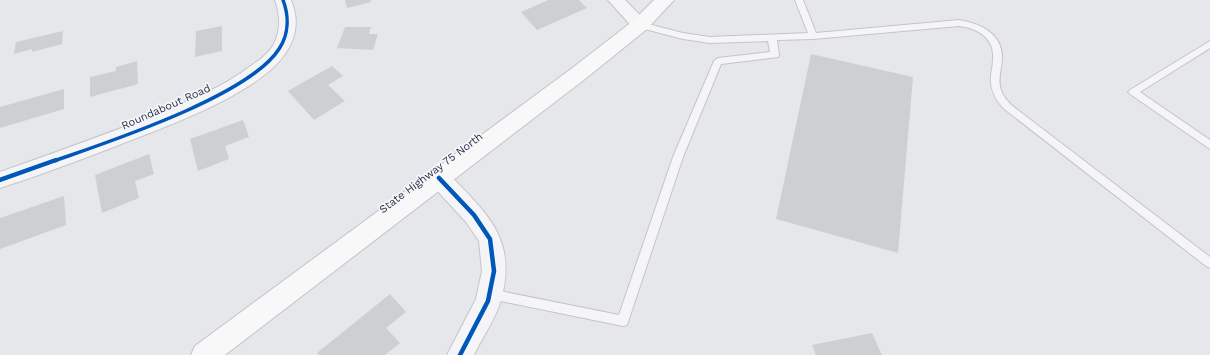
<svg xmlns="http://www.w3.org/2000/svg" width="1210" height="355" font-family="'Work Sans',sans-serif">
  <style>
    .building { fill: #cecfd3 }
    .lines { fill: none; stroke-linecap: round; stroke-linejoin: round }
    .service-casing { stroke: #c3c5c9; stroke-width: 2 }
    .minor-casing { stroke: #c3c5c9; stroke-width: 2 }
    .tertiary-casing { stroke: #c3c5c9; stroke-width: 2 }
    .primary-casing { stroke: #c1c4c9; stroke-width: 2 }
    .service { fill: #f5f5f7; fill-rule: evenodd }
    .minor { fill: #f5f5f7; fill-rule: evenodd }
    .tertiary { fill: #f5f5f7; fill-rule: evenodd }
    .primary { fill: #f8f8f9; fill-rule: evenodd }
    .cycleway-far1-casing { stroke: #f4f6f9; stroke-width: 5.5 }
    .cycleway-casing { stroke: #f4f6f9; stroke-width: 7 }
    .cycleway-far1 { stroke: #0057b8; stroke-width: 3.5 }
    .cycleway { stroke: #0057b8; stroke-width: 4.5 }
    .labels { text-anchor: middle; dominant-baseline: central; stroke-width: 3.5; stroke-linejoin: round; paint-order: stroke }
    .street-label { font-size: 11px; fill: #293247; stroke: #f4f6f9 }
  </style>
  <rect width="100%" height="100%" fill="#e5e7eb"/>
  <g class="building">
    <polygon points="345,0 371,0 371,2 347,8"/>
    <polygon points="548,0 579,0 587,8 537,30 521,12"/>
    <polygon points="222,26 222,51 195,57 196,31"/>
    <polygon points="345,27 371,27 369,34 378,34 373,50 337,48"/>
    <polygon points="63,31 62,44 32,52 32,49 14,54 16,42"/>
    <polygon points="811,54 913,77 898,253 776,219"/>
    <polygon points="137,61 138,84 90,97 90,77 116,71 116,67"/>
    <polygon points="332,66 343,76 328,85 345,101 314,120 288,91"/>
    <polygon points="64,89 64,109 0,128 0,107"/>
    <polygon points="243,120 249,137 225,146 229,159 198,171 190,139"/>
    <polygon points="149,154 154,174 135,181 139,198 102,213 95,175"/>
    <polygon points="64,196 66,225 0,249 0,218"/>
    <polygon points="390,294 406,312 386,328 400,343 385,355 319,355 317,353"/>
    <polygon points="872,333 882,355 816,355 812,345"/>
  </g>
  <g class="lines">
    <defs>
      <g id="service">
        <path d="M 795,0 L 803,0 L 816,33 L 959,20 C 979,23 1002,33 1002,57 C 1002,68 997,79 1001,90 C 1004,99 1012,106 1019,111 L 1210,257 L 1210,268 L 1206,266 L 1003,108 C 997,101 992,93 991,83 C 990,75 993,67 993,59 C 995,38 977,28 959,26 L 813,39 L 777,40 L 779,55 L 778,57 L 721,64 L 683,157 L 627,325 L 623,326 L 486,298 L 484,294 L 486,290 L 490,289 L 619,315 L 673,157 L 714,61 L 718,58 L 770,52 L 768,41 L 710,43 L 683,39 L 637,27 L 636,25 L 640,22 L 683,33 L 710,37 L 808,33 Z"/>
        <polygon points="1210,41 1210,48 1140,92 1210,140 1210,149 1130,94 1128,92 1130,90"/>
      </g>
      <g id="minor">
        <path d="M 275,0 L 291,0 C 299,19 297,37 285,54 C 258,94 165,127 119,145 C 80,160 40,175 0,188 L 0,172 C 51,154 102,136 152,116 C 187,102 222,88 252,65 C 260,60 269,53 274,44 C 281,30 280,14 275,0 Z"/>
        <polygon points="608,0 625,0 646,21 648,25 646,29 640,31 634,29"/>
      </g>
      <path id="tertiary" d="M 439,169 L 447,172 C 486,213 518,238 501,300 C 496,318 482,338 474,355 L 447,355 L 476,299 L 482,271 L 479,241 L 466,222 L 431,184 L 428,178 L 431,172 Z"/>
      <polygon id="primary" points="654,0 674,0 647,29 585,79 225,355 191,355 195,346 571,69 633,21"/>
    </defs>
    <use href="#service" class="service-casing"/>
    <use href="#minor" class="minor-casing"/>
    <use href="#tertiary" class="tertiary-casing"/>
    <use href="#primary" class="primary-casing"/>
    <use href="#service" class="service"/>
    <use href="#minor" class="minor"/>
    <use href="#tertiary" class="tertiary"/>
    <use href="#primary" class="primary"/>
    <defs>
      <path id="cycleway-far1" d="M 54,161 C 108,142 249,96 279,49 C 289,34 289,16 283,0"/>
      <g id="cycleway">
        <polyline points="439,178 474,215 490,239 494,271 488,301 460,355"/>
        <polyline points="0,180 56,160"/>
      </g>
    </defs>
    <use href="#cycleway-far1" class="cycleway-far1-casing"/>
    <use href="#cycleway" class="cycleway-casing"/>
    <use href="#cycleway-far1" class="cycleway-far1"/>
    <use href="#cycleway" class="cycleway"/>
  </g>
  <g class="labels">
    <g class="street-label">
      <text transform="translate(166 107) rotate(-24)">Roundabout Road</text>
      <text transform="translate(431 173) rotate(-37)">State Highway 75 North</text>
    </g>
  </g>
</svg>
